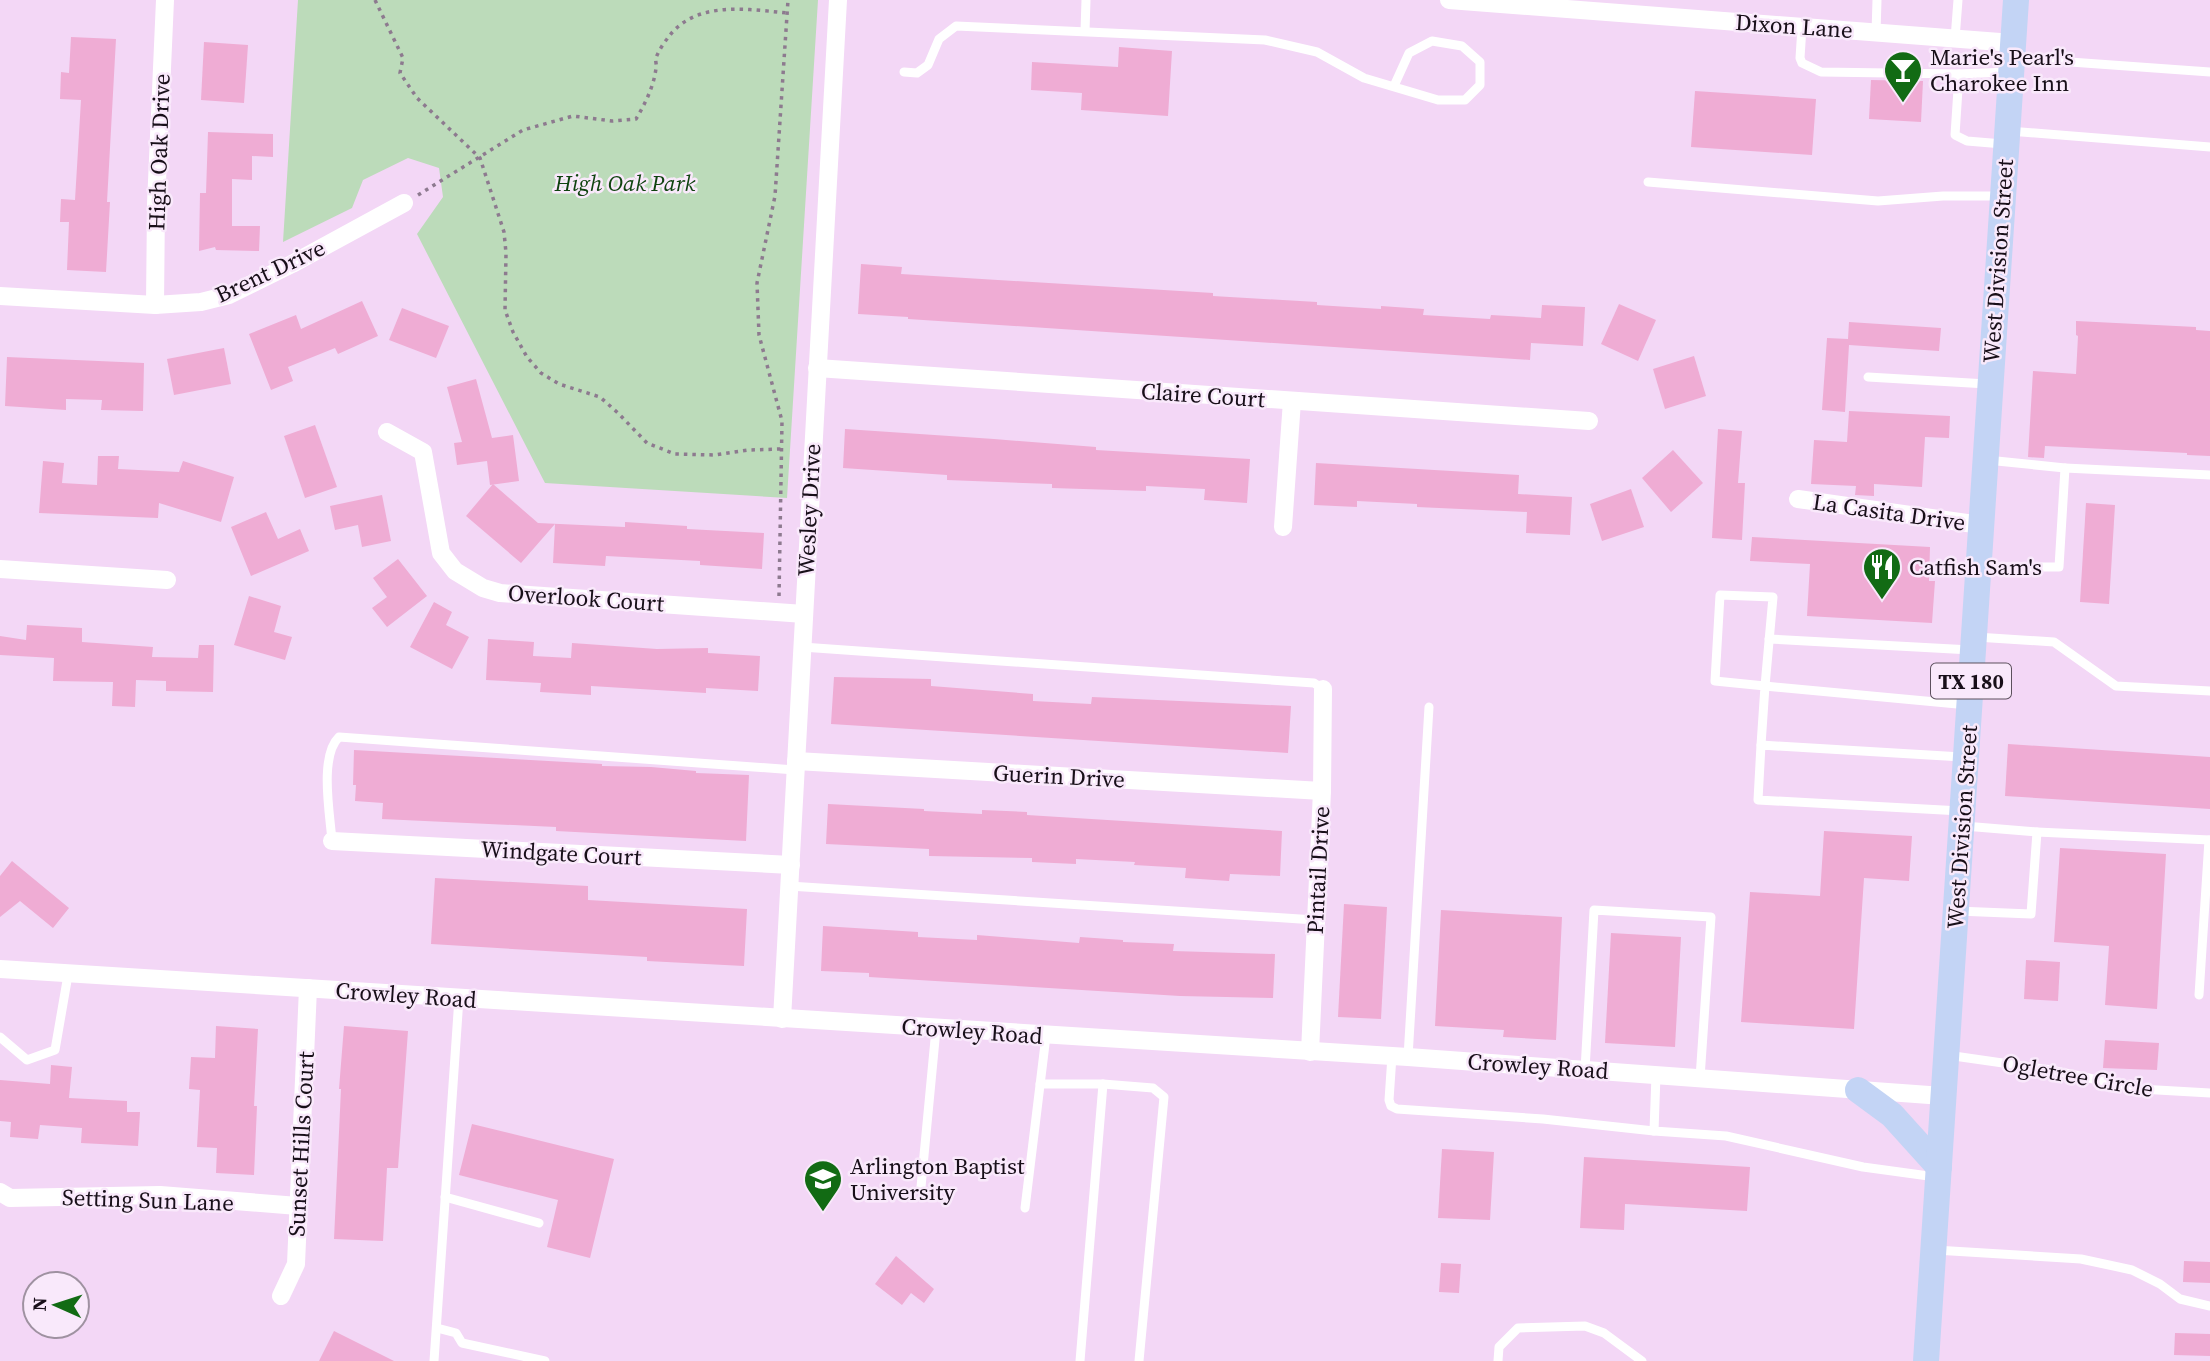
<svg xmlns="http://www.w3.org/2000/svg" width="2210" height="1361" font-family="'Source Serif 4',serif">
  <style>
    .green { fill: #bcdbba }
    .building { fill: #efacd4 }
    .lines { fill: none; stroke-linecap: round; stroke-linejoin: round }
    .path { stroke: #8d7a8f; stroke-width: 3.5; stroke-dasharray: 3.5 5; stroke-linecap: butt }
    .service { stroke: #fff; stroke-width: 9 }
    .minor { stroke: #fff; stroke-width: 18 }
    .primary { stroke: #c3d4f5; stroke-width: 26 }
    .labels { text-anchor: middle; dominant-baseline: central; stroke-width: 5; stroke-linejoin: round; paint-order: stroke }
    .shield { fill: #f9e9fb; stroke: #5c505d; stroke-width: 2 }
    .shield-label { font-size: 21px; font-weight: bold; fill: #180f19 }
    .street-label { font-size: 23px; fill: #180f19; stroke: #f9e9fb }
    .poi-label { font-size: 23px; fill: #180f19; stroke: #f9e9fb; text-anchor: start }
    .park-label { font-size: 23px; font-style: italic; fill: #0f430f; stroke: #f9e9fb }
  </style>
  <rect width="100%" height="100%" fill="#f3d7f6"/>
  <polygon class="green" points="298,0 818,0 787,498 545,483 417,234 443,197 439,168 408,158 363,180 352,208 283,242"/>
  <g class="building">
    <polygon points="71,37 116,39 107,202 110,202 106,272 67,270 69,222 60,222 61,199 75,200 81,100 60,99 61,72 69,73"/>
    <polygon points="204,42 248,45 244,103 201,100"/>
    <polygon points="1119,47 1172,51 1168,116 1081,110 1082,93 1031,90 1032,62 1118,67"/>
    <polygon points="1871,80 1923,81 1921,122 1869,119"/>
    <polygon points="1695,91 1816,99 1812,155 1691,147"/>
    <polygon points="208,132 273,134 273,157 252,156 252,180 232,179 232,226 260,226 259,251 216,250 215,247 199,251 200,193 206,193"/>
    <polygon points="861,264 902,267 901,274 1213,293 1213,296 1317,302 1317,305 1381,309 1381,306 1424,309 1423,315 1490,319 1491,315 1541,318 1542,305 1585,307 1583,346 1531,343 1530,360 908,319 908,317 858,314"/>
    <polygon points="362,301 378,336 338,354 335,348 288,367 293,381 271,390 249,334 296,315 301,329"/>
    <polygon points="1619,304 1656,320 1638,361 1601,344"/>
    <polygon points="402,308 449,326 436,358 389,340"/>
    <polygon points="2076,321 2196,327 2196,330 2210,331 2210,456 2187,455 2187,453 2045,446 2044,458 2028,457 2033,371 2076,374 2078,336 2076,335"/>
    <polygon points="1849,322 1941,328 1939,351 1849,345 1845,412 1822,410 1827,338 1848,339"/>
    <polygon points="224,348 231,384 174,395 167,359"/>
    <polygon points="1694,356 1706,396 1665,409 1653,369"/>
    <polygon points="7,357 144,363 143,411 101,410 102,400 66,399 66,410 5,406"/>
    <polygon points="476,379 492,438 513,435 519,481 490,485 487,461 457,465 454,443 462,442 447,387"/>
    <polygon points="1849,411 1950,416 1949,438 1925,437 1922,487 1874,484 1874,496 1855,495 1856,486 1811,484 1814,440 1847,442"/>
    <polygon points="315,425 337,487 305,498 284,436"/>
    <polygon points="845,429 994,439 1096,447 1096,450 1250,459 1247,503 1204,500 1205,489 1146,486 1146,491 1052,488 1052,484 947,480 947,475 843,468"/>
    <polygon points="1718,429 1742,431 1738,483 1745,483 1742,540 1712,538"/>
    <polygon points="1673,450 1703,483 1671,512 1642,478"/>
    <polygon points="98,456 119,456 118,469 179,472 183,461 234,477 221,522 159,503 158,518 39,513 43,461 64,463 62,483 97,485"/>
    <polygon points="1316,463 1519,475 1518,494 1572,497 1570,535 1526,533 1527,512 1417,507 1417,504 1357,501 1357,507 1314,505"/>
    <polygon points="493,484 538,523 625,527 625,522 687,526 687,529 764,533 762,569 700,565 700,561 606,556 605,566 553,563 555,524 521,563 466,516"/>
    <polygon points="1631,489 1644,527 1602,541 1590,504"/>
    <polygon points="382,495 391,541 362,547 358,525 335,530 330,506"/>
    <polygon points="2086,503 2115,505 2109,604 2080,602"/>
    <polygon points="266,512 278,539 300,529 309,551 251,576 231,527"/>
    <polygon points="1752,537 1930,547 1929,581 1935,581 1932,623 1807,616 1810,564 1750,561"/>
    <polygon points="398,559 427,596 387,627 372,608 387,597 373,578"/>
    <polygon points="249,596 281,606 274,632 292,637 285,660 234,645"/>
    <polygon points="434,602 452,612 446,625 469,637 452,669 410,647"/>
    <polygon points="27,625 82,628 82,642 153,647 152,657 198,658 199,645 214,645 213,692 166,691 166,681 136,680 135,707 112,706 113,682 53,681 54,658 0,655 0,636 26,640"/>
    <polygon points="488,639 534,642 533,656 571,658 572,643 657,649 708,648 708,653 760,656 758,691 706,688 706,693 591,686 591,695 540,692 541,683 486,680"/>
    <polygon points="834,677 931,679 931,686 1033,694 1033,701 1091,704 1092,697 1291,706 1288,753 831,724"/>
    <polygon points="2008,744 2210,757 2210,809 2005,796"/>
    <polygon points="354,750 602,764 602,766 651,767 696,771 696,773 749,775 746,841 556,831 556,827 382,819 383,803 355,801 356,785 353,785"/>
    <polygon points="828,804 924,809 924,811 982,814 982,810 1027,812 1027,815 1282,831 1280,876 1230,874 1229,881 1185,878 1186,868 1134,865 1135,862 1076,859 1076,864 1032,862 1032,858 929,856 929,849 826,844"/>
    <polygon points="1824,831 1912,836 1909,881 1864,878 1854,1029 1741,1022 1750,892 1820,896"/>
    <polygon points="2060,848 2166,854 2157,1009 2105,1005 2109,946 2054,942"/>
    <polygon points="12,861 69,908 53,928 20,901 0,917 0,876"/>
    <polygon points="435,878 588,886 588,900 747,909 744,966 647,961 647,957 431,944"/>
    <polygon points="1344,904 1387,907 1381,1019 1338,1017"/>
    <polygon points="1441,910 1562,917 1556,1040 1503,1037 1504,1030 1435,1026"/>
    <polygon points="823,926 918,932 918,937 977,940 977,935 1079,943 1080,937 1123,940 1123,942 1174,944 1173,951 1275,954 1273,998 1180,996 869,977 869,973 821,971"/>
    <polygon points="1611,933 1681,937 1675,1047 1605,1043"/>
    <polygon points="2026,960 2060,962 2058,1001 2024,999"/>
    <polygon points="216,1026 258,1029 254,1106 257,1106 254,1175 216,1173 217,1148 197,1147 200,1090 189,1089 191,1057 215,1058"/>
    <polygon points="344,1026 408,1031 398,1168 387,1168 383,1241 334,1239 341,1089 339,1089"/>
    <polygon points="2105,1040 2159,1043 2157,1070 2103,1068"/>
    <polygon points="51,1065 72,1067 69,1098 127,1101 127,1112 140,1112 138,1146 81,1143 82,1128 40,1125 38,1139 10,1137 11,1122 0,1121 0,1080 50,1084"/>
    <polygon points="472,1124 614,1159 590,1258 547,1247 558,1200 459,1175"/>
    <polygon points="1442,1149 1494,1152 1490,1220 1438,1218"/>
    <polygon points="1584,1157 1750,1167 1747,1211 1625,1204 1624,1230 1580,1228"/>
    <polygon points="896,1256 934,1289 924,1303 911,1293 902,1305 875,1284"/>
    <polygon points="2184,1261 2210,1262 2210,1283 2183,1282"/>
    <polygon points="1441,1263 1461,1264 1459,1293 1439,1292"/>
    <polygon points="334,1331 394,1361 319,1361"/>
    <polygon points="2175,1333 2210,1334 2210,1356 2174,1355"/>
  </g>
  <g class="lines">
    <g class="path">
      <polyline points="375,0 403,58 400,73 417,98 480,158 504,232 506,253 505,310 513,332 527,357 541,373 559,384 600,397 618,413 647,443 675,454 715,455 748,450 781,449"/>
      <path d="M 418,195 L 523,130 L 573,116 L 612,121 L 636,119 C 645,104 654,86 656,68 C 657,65 655,61 656,58 C 658,52 663,44 667,39 C 694,0 746,9 787,13"/>
      <polyline points="779,596 782,421 759,335 757,283 775,196 788,0"/>
    </g>
    <g class="service">
      <polyline points="1802,27 1800,58 1802,63 1821,72 1959,74"/>
      <polyline points="1085,31 1086,0"/>
      <polyline points="1876,33 1877,0"/>
      <polyline points="1955,39 1958,0"/>
      <polyline points="2016,58 2210,72"/>
      <polyline points="904,72 917,73 928,65 939,39 956,26 1265,40 1317,52 1364,78 1438,100 1465,100 1480,85 1480,62 1462,46 1432,41 1409,53 1394,86"/>
      <polyline points="2009,131 2210,147"/>
      <polyline points="2003,144 1967,141 1955,135 1959,74 2009,72"/>
      <polyline points="1648,182 1878,201 1943,196 2001,196"/>
      <polyline points="1868,377 1987,384"/>
      <polyline points="1987,460 2065,468"/>
      <polyline points="1980,567 2059,567 2065,468 2210,475"/>
      <polyline points="1976,637 2054,642 2116,686 2210,691"/>
      <polyline points="1769,639 1971,650"/>
      <polyline points="802,647 1314,683 1323,689"/>
      <polyline points="1761,745 1765,686 1715,681 1720,595 1773,597 1765,686 1968,705"/>
      <polyline points="1961,811 1758,800 1761,745 1962,757"/>
      <polyline points="1964,826 2037,832"/>
      <path d="M 332,841 C 330,814 319,756 339,737 L 795,770"/>
      <polyline points="789,886 1315,920"/>
      <polyline points="1957,911 2031,914 2037,832 2210,840"/>
      <polyline points="2199,995 2209,840"/>
      <polyline points="0,1037 27,1060 55,1050 68,975"/>
      <polyline points="1947,1055 2051,1070 2140,1089 2210,1093"/>
      <polyline points="1392,1056 1389,1100 1391,1106 1397,1109 1543,1119 1654,1131"/>
      <polyline points="1408,1057 1429,707"/>
      <polyline points="1585,1070 1594,910 1711,917 1700,1078"/>
      <polyline points="1656,1075 1654,1131 1726,1136 1863,1167 1936,1177"/>
      <polyline points="1040,1084 1103,1084 1153,1088 1164,1097 1139,1361"/>
      <polyline points="921,1187 936,1029"/>
      <polyline points="445,1197 539,1223"/>
      <polyline points="1025,1208 1046,1036"/>
      <polyline points="1935,1250 2081,1259 2132,1270 2160,1284 2180,1299 2210,1306"/>
      <polyline points="437,1328 456,1333 462,1343 545,1361"/>
      <polyline points="434,1361 459,998"/>
      <polyline points="1080,1361 1103,1084"/>
      <polyline points="1498,1361 1499,1347 1518,1328 1585,1326 1604,1333 1642,1361"/>
    </g>
    <g class="minor">
      <polyline points="1449,0 2013,43"/>
      <polyline points="0,296 155,305 201,302 229,295 292,264 404,203"/>
      <polyline points="155,305 156,204 165,0"/>
      <polyline points="817,368 1589,421"/>
      <polyline points="387,432 423,452 441,553 455,571 483,588 500,593 804,614"/>
      <polyline points="1798,499 1981,525"/>
      <polyline points="1283,527 1292,401"/>
      <polyline points="0,569 167,580"/>
      <polyline points="796,761 1322,791"/>
      <polyline points="332,841 791,865"/>
      <polyline points="0,969 1408,1057 1943,1096"/>
      <polyline points="782,1019 838,0"/>
      <polyline points="1310,1052 1322,791 1323,689"/>
      <polyline points="0,1192 10,1198 160,1195 298,1206"/>
      <polyline points="281,1296 296,1264 308,988"/>
    </g>
    <g class="primary">
      <polyline points="1858,1090 1892,1115 1939,1167"/>
      <polyline points="1926,1361 2016,0"/>
    </g>
  </g>
  <defs>
    <symbol id="bar-pin" viewBox="-11 -11 22 30"><path d="M0 17L-7.5 6A9.5 9.5 0 1 1 7.5 6Z" fill="#126b14" stroke="#f9e9fb"/><path d="M-6-5H6L.8 .8V4.5H3.5V6h-7V4.5H-.8V.8Z" fill="#fff"/></symbol>
    <symbol id="restaurant-pin" viewBox="-11 -11 22 30"><path d="M0 17L-7.5 6A9.5 9.5 0 1 1 7.5 6Z" fill="#126b14" stroke="#f9e9fb"/><path d="M-5-6h1v4h1v-4h1v4h1v-4h1v5L-1.5 .5V6h-2V.5L-5-1ZM5-6V6H3V1.5H1.5Q1.5-4 5-6Z" fill="#fff"/></symbol>
    <symbol id="university-pin" viewBox="-11 -11 22 30"><path d="M0 17L-7.5 6A9.5 9.5 0 1 1 7.5 6Z" fill="#126b14" stroke="#f9e9fb"/><path d="M0-5L7-2L0 1L-7-2ZM-4 1L0 2.5L4 1V4Q0 6-4 4Z" fill="#fff"/></symbol>
  </defs>
  <g fill-rule="evenodd">
    <use href="#bar-pin" x="1881" y="48" width="44" height="60"/>
    <use href="#restaurant-pin" x="1860" y="545" width="44" height="60"/>
    <use href="#university-pin" x="801" y="1157" width="44" height="60"/>
  </g>
  <g class="labels">
    <rect class="shield" x="1931" y="663.5" width="80" height="35" rx="5"/>
    <g class="shield-label">
      <text x="1971" y="681">TX 180</text>
    </g>
    <g class="street-label">
      <text transform="translate(1794 26) rotate(4)">Dixon Lane</text>
      <text transform="translate(159 152) rotate(-88)">High Oak Drive</text>
      <text transform="translate(1998 261) rotate(-86)">West Division Street</text>
      <text transform="translate(270 271) rotate(-25)">Brent Drive</text>
      <text transform="translate(1203 395) rotate(4)">Claire Court</text>
      <text transform="translate(809 510) rotate(-87)">Wesley Drive</text>
      <text transform="translate(1889 512) rotate(8)">La Casita Drive</text>
      <text transform="translate(586 598) rotate(4)">Overlook Court</text>
      <text transform="translate(1059 776) rotate(3)">Guerin Drive</text>
      <text transform="translate(1962 827) rotate(-86)">West Division Street</text>
      <text transform="translate(561 853) rotate(3)">Windgate Court</text>
      <text transform="translate(1318 870) rotate(-87)">Pintail Drive</text>
      <text transform="translate(406 995) rotate(4)">Crowley Road</text>
      <text transform="translate(972 1031) rotate(4)">Crowley Road</text>
      <text transform="translate(1538 1066) rotate(4)">Crowley Road</text>
      <text transform="translate(2078 1076) rotate(10)">Ogletree Circle</text>
      <text transform="translate(301 1144) rotate(-87)">Sunset Hills Court</text>
      <text transform="translate(148 1200) rotate(2)">Setting Sun Lane</text>
    </g>
    <g class="poi-label">
      <text x="1930" y="57">Marie's Pearl's<tspan x="1930" dy="26">Charokee Inn</tspan></text>
      <text x="1909" y="567">Catfish Sam's</text>
      <text x="850" y="1166">Arlington Baptist<tspan x="850" dy="26">University</tspan></text>
    </g>
    <g class="park-label">
      <text x="625" y="183">High Oak Park</text>
    </g>
  </g>
  <g transform="translate(56 1305) rotate(273)"><circle r="33" fill="#f9e9fb" stroke="#9f92a1" stroke-width="2"/>
  <path d="M0-5L12 26L0 18L-12 26Z" fill="#126b14"/>
  <text y="-10" font-size="19" font-weight="bold" text-anchor="middle" fill="#180f19">N</text>
  </g>
</svg>
